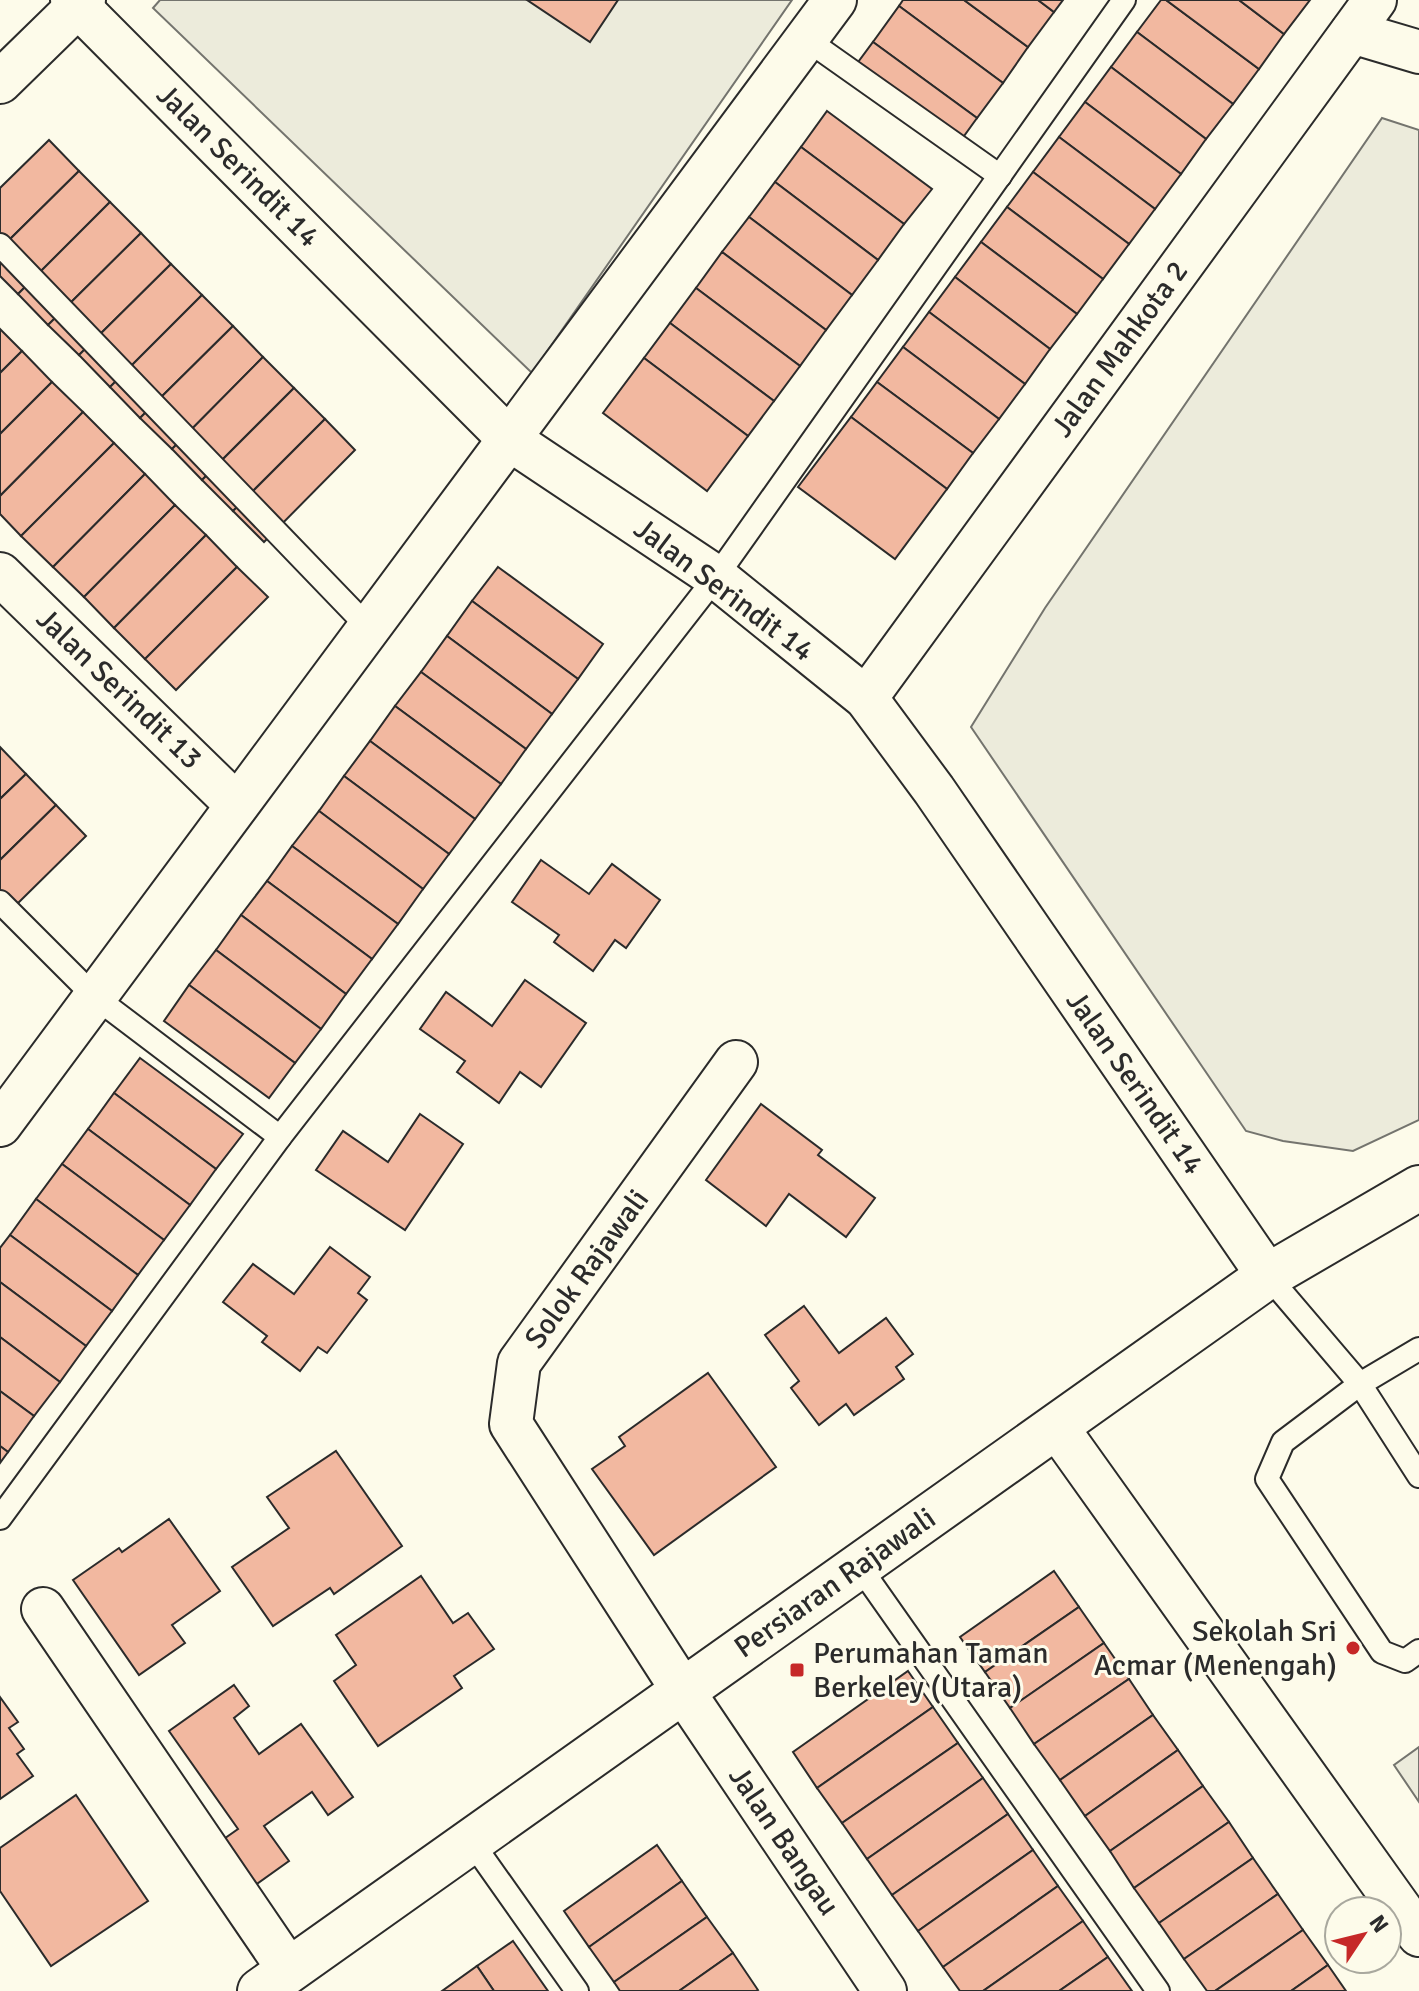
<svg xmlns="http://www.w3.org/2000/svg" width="1419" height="1991" font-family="Signika,sans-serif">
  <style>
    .green { fill: #ecebdb; stroke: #74746e; stroke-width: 2 }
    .building { fill: #f2b8a0; stroke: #2b2b2b; stroke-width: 2 }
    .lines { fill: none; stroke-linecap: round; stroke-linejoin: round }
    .lane-casing { stroke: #2b2b2b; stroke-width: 26 }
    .street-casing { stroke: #2b2b2b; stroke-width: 46 }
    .secondary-casing { stroke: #2b2b2b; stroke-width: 48 }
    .lane { stroke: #fdfbea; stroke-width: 22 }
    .street { stroke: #fdfbea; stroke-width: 42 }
    .secondary { stroke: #fdfbea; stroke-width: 44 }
    .poi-dot { fill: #c62828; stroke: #fdfbea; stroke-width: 3 }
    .labels { text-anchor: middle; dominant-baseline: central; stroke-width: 6; stroke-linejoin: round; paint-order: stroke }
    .street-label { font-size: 30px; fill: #2b2b2b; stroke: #fdfbea }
    .poi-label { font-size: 30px; fill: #2b2b2b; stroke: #fdfbea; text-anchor: end }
  </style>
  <rect width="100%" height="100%" fill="#fdfbea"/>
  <g class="green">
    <polygon points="160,0 792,0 532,373 153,8"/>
    <polygon points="1382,118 1419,130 1419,1120 1353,1151 1283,1141 1246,1131 971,727 1045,608"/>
    <polygon points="1419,1747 1419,1802 1394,1765"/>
  </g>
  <g class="building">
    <polygon points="527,0 618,0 590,42"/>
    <polygon points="903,0 964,0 1028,47 1003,83 899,6"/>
    <polygon points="964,0 1038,0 1054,12 1028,47"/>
    <polygon points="1038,0 1063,0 1054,12"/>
    <polygon points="1161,0 1166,0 1259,69 1233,104 1137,32"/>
    <polygon points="1166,0 1239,0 1284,34 1259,69"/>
    <polygon points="1239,0 1310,0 1284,34"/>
    <polygon points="899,6 1003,83 977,118 873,42"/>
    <polygon points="1137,32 1233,104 1206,139 1111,67"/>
    <polygon points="873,42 977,118 951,154 847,77"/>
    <polygon points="1111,67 1206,139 1181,174 1085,102"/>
    <polygon points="1085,102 1181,174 1155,209 1059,137"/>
    <polygon points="827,111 932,189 904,224 801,147"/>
    <polygon points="1059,137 1155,209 1129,244 1033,172"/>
    <polygon points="49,140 79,171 0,249 0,188"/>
    <polygon points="801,147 904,224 878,260 775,182"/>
    <polygon points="79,171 110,202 18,294 0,276 0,249"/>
    <polygon points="1033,172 1129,244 1103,279 1007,207"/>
    <polygon points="775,182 878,260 852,295 749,217"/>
    <polygon points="110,202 141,233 48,325 18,294"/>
    <polygon points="1007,207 1103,279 1077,314 981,242"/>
    <polygon points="749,217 852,295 826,330 722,252"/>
    <polygon points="141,233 171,264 79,355 48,325"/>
    <polygon points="981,242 1077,314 1050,349 955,277"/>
    <polygon points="722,252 826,330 800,366 696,288"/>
    <polygon points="171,264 202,295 110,387 79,355"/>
    <polygon points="955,277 1050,349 1025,384 929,312"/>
    <polygon points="696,288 800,366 774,401 670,323"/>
    <polygon points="202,295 233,326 140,418 110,387"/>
    <polygon points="929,312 1025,384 999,419 903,347"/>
    <polygon points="670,323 774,401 748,436 644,358"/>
    <polygon points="233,326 263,357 172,449 140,418"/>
    <polygon points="0,329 22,351 0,373"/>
    <polygon points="903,347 999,419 973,453 877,382"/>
    <polygon points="22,351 52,382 0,434 0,373"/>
    <polygon points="263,357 294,388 202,480 172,449"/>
    <polygon points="644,358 748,436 707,491 603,413"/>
    <polygon points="52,382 83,412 0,496 0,434"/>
    <polygon points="877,382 973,453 947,489 851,417"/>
    <polygon points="294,388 325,419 233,511 202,480"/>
    <polygon points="83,412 114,443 21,536 0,514 0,496"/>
    <polygon points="851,417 947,489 895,559 798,487"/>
    <polygon points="325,419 355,450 264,542 233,511"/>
    <polygon points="114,443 145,474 53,567 21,536"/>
    <polygon points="145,474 175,505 84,597 53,567"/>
    <polygon points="175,505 206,535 114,628 84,597"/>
    <polygon points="206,535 237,567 145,659 114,628"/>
    <polygon points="237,567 268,597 176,690 145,659"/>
    <polygon points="498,567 603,644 578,679 472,601"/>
    <polygon points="472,601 578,679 552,714 447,636"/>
    <polygon points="447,636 552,714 526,749 421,672"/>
    <polygon points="421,672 526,749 501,784 395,706"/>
    <polygon points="395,706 501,784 475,819 370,741"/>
    <polygon points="370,741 475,819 449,854 344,776"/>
    <polygon points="0,747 26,774 0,799"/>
    <polygon points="26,774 56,805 0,860 0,799"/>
    <polygon points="344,776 449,854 423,889 319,811"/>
    <polygon points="56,805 86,836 13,908 0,894 0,860"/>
    <polygon points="319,811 423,889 398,924 292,846"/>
    <polygon points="292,846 398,924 372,959 267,881"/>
    <polygon points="541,860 589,894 612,864 660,900 626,948 615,940 593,971 554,942 559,935 512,902"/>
    <polygon points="267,881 372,959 346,994 241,915"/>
    <polygon points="241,915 346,994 321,1029 216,950"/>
    <polygon points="216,950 321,1029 295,1063 189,985"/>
    <polygon points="525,980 586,1023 541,1087 520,1072 499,1103 457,1072 465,1061 420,1029 446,992 492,1026"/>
    <polygon points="189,985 295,1063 269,1098 164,1021"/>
    <polygon points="140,1058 243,1134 216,1169 114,1093"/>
    <polygon points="114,1093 216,1169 190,1205 88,1129"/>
    <polygon points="761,1104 822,1150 818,1155 875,1198 846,1237 789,1194 766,1226 706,1180"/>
    <polygon points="420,1114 463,1144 405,1230 316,1170 343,1131 388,1162"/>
    <polygon points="88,1129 190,1205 164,1240 62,1164"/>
    <polygon points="62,1164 164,1240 138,1275 36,1199"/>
    <polygon points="36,1199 138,1275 112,1311 10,1235"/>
    <polygon points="10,1235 112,1311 86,1346 0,1282 0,1248"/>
    <polygon points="330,1247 370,1277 358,1293 367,1300 327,1353 318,1347 300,1371 262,1342 267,1336 223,1302 253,1264 294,1294"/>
    <polygon points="0,1282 86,1346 60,1382 0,1337"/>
    <polygon points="804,1306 839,1353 886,1318 913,1354 896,1367 904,1379 854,1415 846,1404 819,1425 791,1388 799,1381 765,1335"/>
    <polygon points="0,1337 60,1382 34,1416 0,1391"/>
    <polygon points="708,1373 776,1467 654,1555 592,1469 625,1446 619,1437"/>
    <polygon points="0,1391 34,1416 8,1452 0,1446"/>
    <polygon points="0,1446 8,1452 0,1463"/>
    <polygon points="336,1451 402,1546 334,1594 330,1588 273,1626 232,1567 289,1528 267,1497"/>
    <polygon points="169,1519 220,1591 172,1625 185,1643 139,1675 73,1580 119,1548 122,1552"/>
    <polygon points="1054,1571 1079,1607 985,1672 960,1637"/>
    <polygon points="421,1576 453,1623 468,1613 494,1649 454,1676 462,1688 378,1746 334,1681 356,1665 336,1635"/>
    <polygon points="1079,1607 1104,1643 1010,1708 985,1672"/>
    <polygon points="1104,1643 1129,1679 1034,1744 1010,1708"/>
    <polygon points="908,1671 933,1707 817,1788 793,1752"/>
    <polygon points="1129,1679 1153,1715 1060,1780 1034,1744"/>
    <polygon points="234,1685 249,1706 234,1718 259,1754 301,1724 353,1797 328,1815 312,1792 264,1826 289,1861 254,1886 221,1841 238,1829 169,1731"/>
    <polygon points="0,1697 18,1722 9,1728 24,1749 17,1754 33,1776 0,1799"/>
    <polygon points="933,1707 958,1743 842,1823 817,1788"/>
    <polygon points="1153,1715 1178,1750 1085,1816 1060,1780"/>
    <polygon points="958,1743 983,1778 867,1859 842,1823"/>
    <polygon points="1178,1750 1203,1786 1110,1851 1085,1816"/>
    <polygon points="983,1778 1008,1814 892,1895 867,1859"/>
    <polygon points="1203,1786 1229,1822 1134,1888 1110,1851"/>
    <polygon points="76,1795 148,1901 51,1966 0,1891 0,1848"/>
    <polygon points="1008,1814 1033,1850 918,1931 892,1895"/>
    <polygon points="1229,1822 1253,1858 1159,1923 1134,1888"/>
    <polygon points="657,1845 682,1881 589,1947 564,1911"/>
    <polygon points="1033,1850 1058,1886 943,1967 918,1931"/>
    <polygon points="1253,1858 1278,1894 1184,1959 1159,1923"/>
    <polygon points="682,1881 707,1917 614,1982 589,1947"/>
    <polygon points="1058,1886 1083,1921 983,1991 960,1991 943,1967"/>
    <polygon points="1278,1894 1303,1930 1215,1991 1207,1991 1184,1959"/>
    <polygon points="707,1917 733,1953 679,1991 620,1991 614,1982"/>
    <polygon points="1083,1921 1108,1957 1059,1991 983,1991"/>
    <polygon points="1303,1930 1328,1965 1291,1991 1215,1991"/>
    <polygon points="513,1941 548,1991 494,1991 477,1966"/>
    <polygon points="733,1953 758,1990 756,1991 679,1991"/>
    <polygon points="1108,1957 1132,1991 1059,1991"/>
    <polygon points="1328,1965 1346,1991 1291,1991"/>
    <polygon points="477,1966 494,1991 442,1991"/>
  </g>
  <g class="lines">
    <defs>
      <g id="lane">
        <polyline points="806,39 1000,176"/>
        <polyline points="0,245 369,628"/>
        <polyline points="0,902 95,997 280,1137"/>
        <polyline points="1268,1276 1360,1384 1419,1476"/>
        <polyline points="1419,1349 1360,1384 1283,1442 1267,1479 1382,1652 1405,1661 1419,1651"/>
        <polyline points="0,1518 280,1137 716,577 1124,0"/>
        <polyline points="859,1566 1158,1991"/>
        <polyline points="471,1841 577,1991"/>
      </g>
      <g id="street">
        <polyline points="72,0 509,439 716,577 866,698 934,790 1268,1276"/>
        <polyline points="1352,32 1419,52"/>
        <polyline points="0,82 84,0"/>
        <polyline points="0,574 237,805"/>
        <polyline points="866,698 1375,0"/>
        <polyline points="736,1062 519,1363 511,1424 683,1691 885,1991"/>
        <polyline points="0,1125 835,0"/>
        <polyline points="1056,1426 1419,1935"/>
        <polyline points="43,1609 289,1970"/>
      </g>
      <polyline id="secondary" points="260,1991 1268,1276 1419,1188"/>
    </defs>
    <use href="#lane" class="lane-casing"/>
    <use href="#street" class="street-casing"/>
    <use href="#secondary" class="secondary-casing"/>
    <use href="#lane" class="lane"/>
    <use href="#street" class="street"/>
    <use href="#secondary" class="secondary"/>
  </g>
  <g class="poi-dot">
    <circle cx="1353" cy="1648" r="8"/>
    <rect x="789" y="1662" width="16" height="16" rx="4"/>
  </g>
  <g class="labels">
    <g class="street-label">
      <text transform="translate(238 166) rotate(45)">Jalan Serindit 14</text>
      <text transform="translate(1120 349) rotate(-54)">Jalan Mahkota 2</text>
      <text transform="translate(724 590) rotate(37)">Jalan Serindit 14</text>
      <text transform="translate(119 689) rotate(44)">Jalan Serindit 13</text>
      <text transform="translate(1135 1083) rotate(55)">Jalan Serindit 14</text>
      <text transform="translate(587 1269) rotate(-54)">Solok Rajawali</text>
      <text transform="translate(835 1583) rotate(-35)">Persiaran Rajawali</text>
      <text transform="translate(784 1841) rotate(56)">Jalan Bangau</text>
    </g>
    <g class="poi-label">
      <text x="1337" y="1631">Sekolah Sri<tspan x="1337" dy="34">Acmar (Menengah)</tspan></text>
      <text x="813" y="1653" text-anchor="start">Perumahan Taman<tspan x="813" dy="34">Berkeley (Utara)</tspan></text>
    </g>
  </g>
  <g transform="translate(1363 1935) rotate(55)"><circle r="38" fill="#fdfbea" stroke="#a9a89e" stroke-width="2"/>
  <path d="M0-6L14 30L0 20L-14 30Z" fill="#c62828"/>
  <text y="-12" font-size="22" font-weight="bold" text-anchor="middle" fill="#2b2b2b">N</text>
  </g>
</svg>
